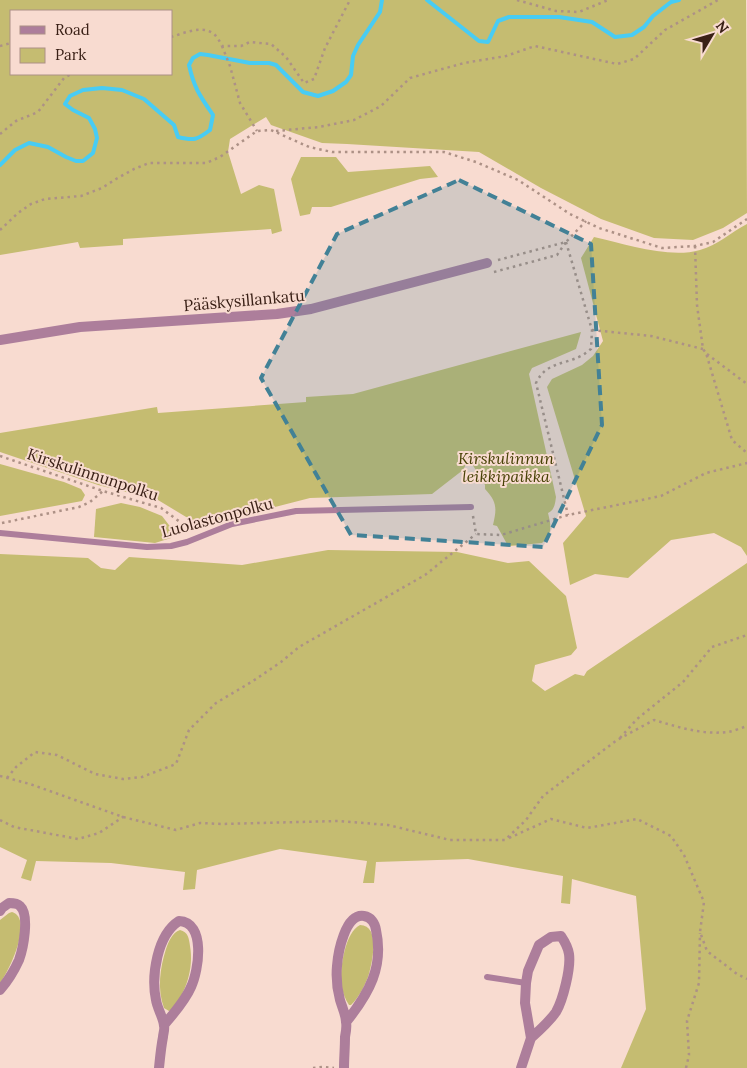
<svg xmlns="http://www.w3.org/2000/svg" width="747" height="1068" font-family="Lora,serif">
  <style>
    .green { fill: #c5bc71; fill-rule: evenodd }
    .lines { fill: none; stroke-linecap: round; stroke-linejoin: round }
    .stream { stroke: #48ccf4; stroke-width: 4 }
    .path { stroke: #ad9186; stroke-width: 2.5; stroke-dasharray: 2.5 4; stroke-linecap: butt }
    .lane { stroke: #ad7e9b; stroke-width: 6 }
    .street { stroke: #ad7e9b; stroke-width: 10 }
    .marked { fill: #428196; fill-opacity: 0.2; stroke: #428196; stroke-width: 4; stroke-dasharray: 10 6; stroke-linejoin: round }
    .labels { text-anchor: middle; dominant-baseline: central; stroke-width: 4; stroke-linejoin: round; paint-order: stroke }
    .street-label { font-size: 16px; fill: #3a2016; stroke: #f8dbd0 }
    .park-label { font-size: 16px; font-style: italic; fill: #474105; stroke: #f8dbd0 }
  </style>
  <rect width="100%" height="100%" fill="#f8dbd0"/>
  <g class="green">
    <path d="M 0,0 L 746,0 L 747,213 L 723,228 L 693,240 L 654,238 L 601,219 L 541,188 L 479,152 L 347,144 L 322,143 L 271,125 L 266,117 L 230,139 L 228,152 L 241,194 L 259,185 L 274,189 L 282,231 L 272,234 L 271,229 L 123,239 L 123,245 L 80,248 L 78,242 L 0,255 ZM 11,11 L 171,11 L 171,74 L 11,74 Z"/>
    <polygon points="301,157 336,157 348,172 430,166 438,177 420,179 331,207 312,207 310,214 300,216 291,179"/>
    <path d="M 747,224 L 747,556 L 741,547 L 714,533 L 671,540 L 628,578 L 595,574 L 570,585 L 563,543 L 586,516 L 547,387 L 552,379 L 582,365 L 593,356 L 603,341 L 581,258 L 594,237 C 626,244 669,259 700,250 C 718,245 731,232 747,224 Z"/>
    <path d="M 581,332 L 576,349 L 532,368 L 529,374 L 556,497 C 555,503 555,510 548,513 C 551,525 553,534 542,543 L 510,546 L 507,544 L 497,526 L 493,525 C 497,508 497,502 485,489 L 485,485 L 469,459 L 463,470 L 432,494 L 310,498 L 201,526 L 158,500 L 98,485 L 0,452 L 0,433 L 157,407 L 158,413 L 306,402 L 306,397 L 353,394 Z"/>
    <polygon points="0,464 64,482 81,489 85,495 82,501 0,516"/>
    <polygon points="121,503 140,507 162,516 172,529 171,538 155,543 94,537 96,509"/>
    <polygon points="328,550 457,552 508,563 529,561 566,596 577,648 571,655 535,665 532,681 545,691 575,674 584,676 587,671 747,563 747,1068 621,1068 646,1009 636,896 572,879 570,904 561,903 563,876 468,859 376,862 374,883 363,883 367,861 280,849 197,870 195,889 183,890 185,872 111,863 36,861 31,881 21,878 27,860 0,847 0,554 88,558 101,568 115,570 129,557 242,565"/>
    <path d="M 12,912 C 34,919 9,971 0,983 L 0,920 L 9,913 Z"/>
    <path d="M 360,925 C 381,925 372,964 368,977 C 364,987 359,997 351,1005 L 349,1005 C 345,999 342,991 341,983 C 340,968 345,932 360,925 Z"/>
    <path d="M 180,930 C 188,932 189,938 190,946 C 194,969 186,992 172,1010 L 169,1011 L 164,1008 C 157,989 160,968 166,949 C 169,941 172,933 180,930 Z"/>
  </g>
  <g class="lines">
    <g class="stream">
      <polyline points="427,0 479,41 488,42 498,21 509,17 559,17 592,22 615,37 632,35 644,27 653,16 671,2 679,0"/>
      <path d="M 0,165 L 15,150 L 29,143 L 48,147 L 66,157 L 76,161 L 83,161 L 93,153 L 97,138 L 95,129 L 89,118 L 73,110 L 65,104 L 70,96 L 83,90 L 102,88 L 122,90 L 144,99 L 174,125 L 178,137 C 194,141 197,140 210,130 L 213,115 C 200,96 194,88 189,65 L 193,58 L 200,54 L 208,55 L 250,63 L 269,63 L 276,65 L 303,92 L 318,96 L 333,91 L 346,82 L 351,75 L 353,56 L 358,45 L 380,12 L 382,0"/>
    </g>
    <g class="path">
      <polyline points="517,0 556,11 579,12 608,0"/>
      <path d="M 171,37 C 185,33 203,24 215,35 C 218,38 220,42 222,46 L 241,46 L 250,42 L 271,44 L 286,57 L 304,83 L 314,79 L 325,48 L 350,0"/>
      <polyline points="0,46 11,43"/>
      <polyline points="222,46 230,66 240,103 257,131"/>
      <polyline points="276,131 319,127 354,120 381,106 410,78 464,63 506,56 535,46 617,64 634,59 665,30 718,0"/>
      <polyline points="0,134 16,121 38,112 64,78 71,74"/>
      <polyline points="0,230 18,213 31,204 45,199 81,196 102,188 116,179 134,169 149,163 206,163 220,157 257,131 271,130 309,147 332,152 444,152 476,162 518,180 570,214 599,228 662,248 695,246 713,242 747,219"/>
      <path d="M 566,242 L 592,330 L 591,349 C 588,351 585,354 581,356 C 563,365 546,362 536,383 L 568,515"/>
      <polyline points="695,246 697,305 703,349 706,353 732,440 747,453"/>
      <polyline points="498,260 566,242 586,221"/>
      <polyline points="494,272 557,255 566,242"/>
      <polyline points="592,330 651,336 703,349"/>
      <polyline points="707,354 747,384"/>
      <polyline points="0,456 103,491 161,508 191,530"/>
      <polyline points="473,516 476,534 501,535 568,515 661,496 706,473 747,463"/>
      <polyline points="2,523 79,507 90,502 103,491"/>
      <polyline points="620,738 637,719 683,682 712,647 747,635"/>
      <path d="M 0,776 L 30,784 L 123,817 L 176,830 L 200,823 L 221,824 L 338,821 L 388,825 L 450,840 L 505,840 L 526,820 L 543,796 L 617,740 L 654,720 C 678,727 702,735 728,732 C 734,731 741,728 747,726"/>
      <polyline points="7,778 16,767 35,752 57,755 95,774 123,779 142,777 176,764 189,730 216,703 253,681 281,662 299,647 425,575 476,534"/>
      <polyline points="0,820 14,827 78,839 99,833 123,817 125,814"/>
      <polyline points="509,838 551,819 587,828 637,819 671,836 684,855 704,902 700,932 707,951 737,974 747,979"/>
      <polyline points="313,1068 323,1067 334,1068"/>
      <polyline points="686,1068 689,1055 687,1021 699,983 700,933"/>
    </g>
    <g class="lane">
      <polyline points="0,533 147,547 171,546 187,542 232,524 296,511 471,507"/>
      <polyline points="487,977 526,983"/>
    </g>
    <g class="street">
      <polyline points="0,340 80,327 277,314 311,309 487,263"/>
      <path d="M 0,911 L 2,908 L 9,903 C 13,903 17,903 20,906 C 30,915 23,949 19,960 C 14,971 8,981 0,990"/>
      <path d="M 159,1068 C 160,1058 161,1047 163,1037 C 163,1034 165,1029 164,1026 C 164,1019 157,1008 156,1000 C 151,976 157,935 179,921 C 206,922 199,970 191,987 C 185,1001 174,1013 164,1025"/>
      <path d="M 344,1068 C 344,1058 345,1048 345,1037 C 346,1032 347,1027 346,1022 C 346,1015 342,1007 340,1000 C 337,989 336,977 337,966 C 338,953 345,913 364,916 C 371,917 375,923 376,930 C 384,967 369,993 347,1021"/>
      <path d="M 521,1068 L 531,1038 L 525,1003 L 526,983 L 528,971 L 539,945 L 551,937 L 561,936 C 565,942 568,947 569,954 C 571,968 563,1000 556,1012 C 549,1022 540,1030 531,1038"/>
    </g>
  </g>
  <path class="marked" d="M 459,180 L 591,244 L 602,425 L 543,547 L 351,535 L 261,378 L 337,234 Z"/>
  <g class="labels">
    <g class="street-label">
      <text transform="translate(244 300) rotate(-5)">Pääskysillankatu</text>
      <text transform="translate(93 474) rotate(18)">Kirskulinnunpolku</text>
      <text transform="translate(217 517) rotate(-15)">Luolastonpolku</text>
    </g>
    <g class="park-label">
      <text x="506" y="458">Kirskulinnun<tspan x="506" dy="18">leikkipaikka</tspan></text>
    </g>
  </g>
  <rect x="10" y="10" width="162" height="65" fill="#f8dbd0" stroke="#ac9086"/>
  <rect x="20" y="26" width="25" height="8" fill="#ad7e9b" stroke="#ac9086"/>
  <text x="55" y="35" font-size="15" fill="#3a2016">Road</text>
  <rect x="20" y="48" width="25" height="15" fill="#c5bc71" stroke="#ac9086"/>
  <text x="55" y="60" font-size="15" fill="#3a2016">Park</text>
  <g transform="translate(712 35) rotate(52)" stroke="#f8dbd0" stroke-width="4" paint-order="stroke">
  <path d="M0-4L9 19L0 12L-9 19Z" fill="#3a2016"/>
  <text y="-8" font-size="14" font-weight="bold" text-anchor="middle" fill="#3a2016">N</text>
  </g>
</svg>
